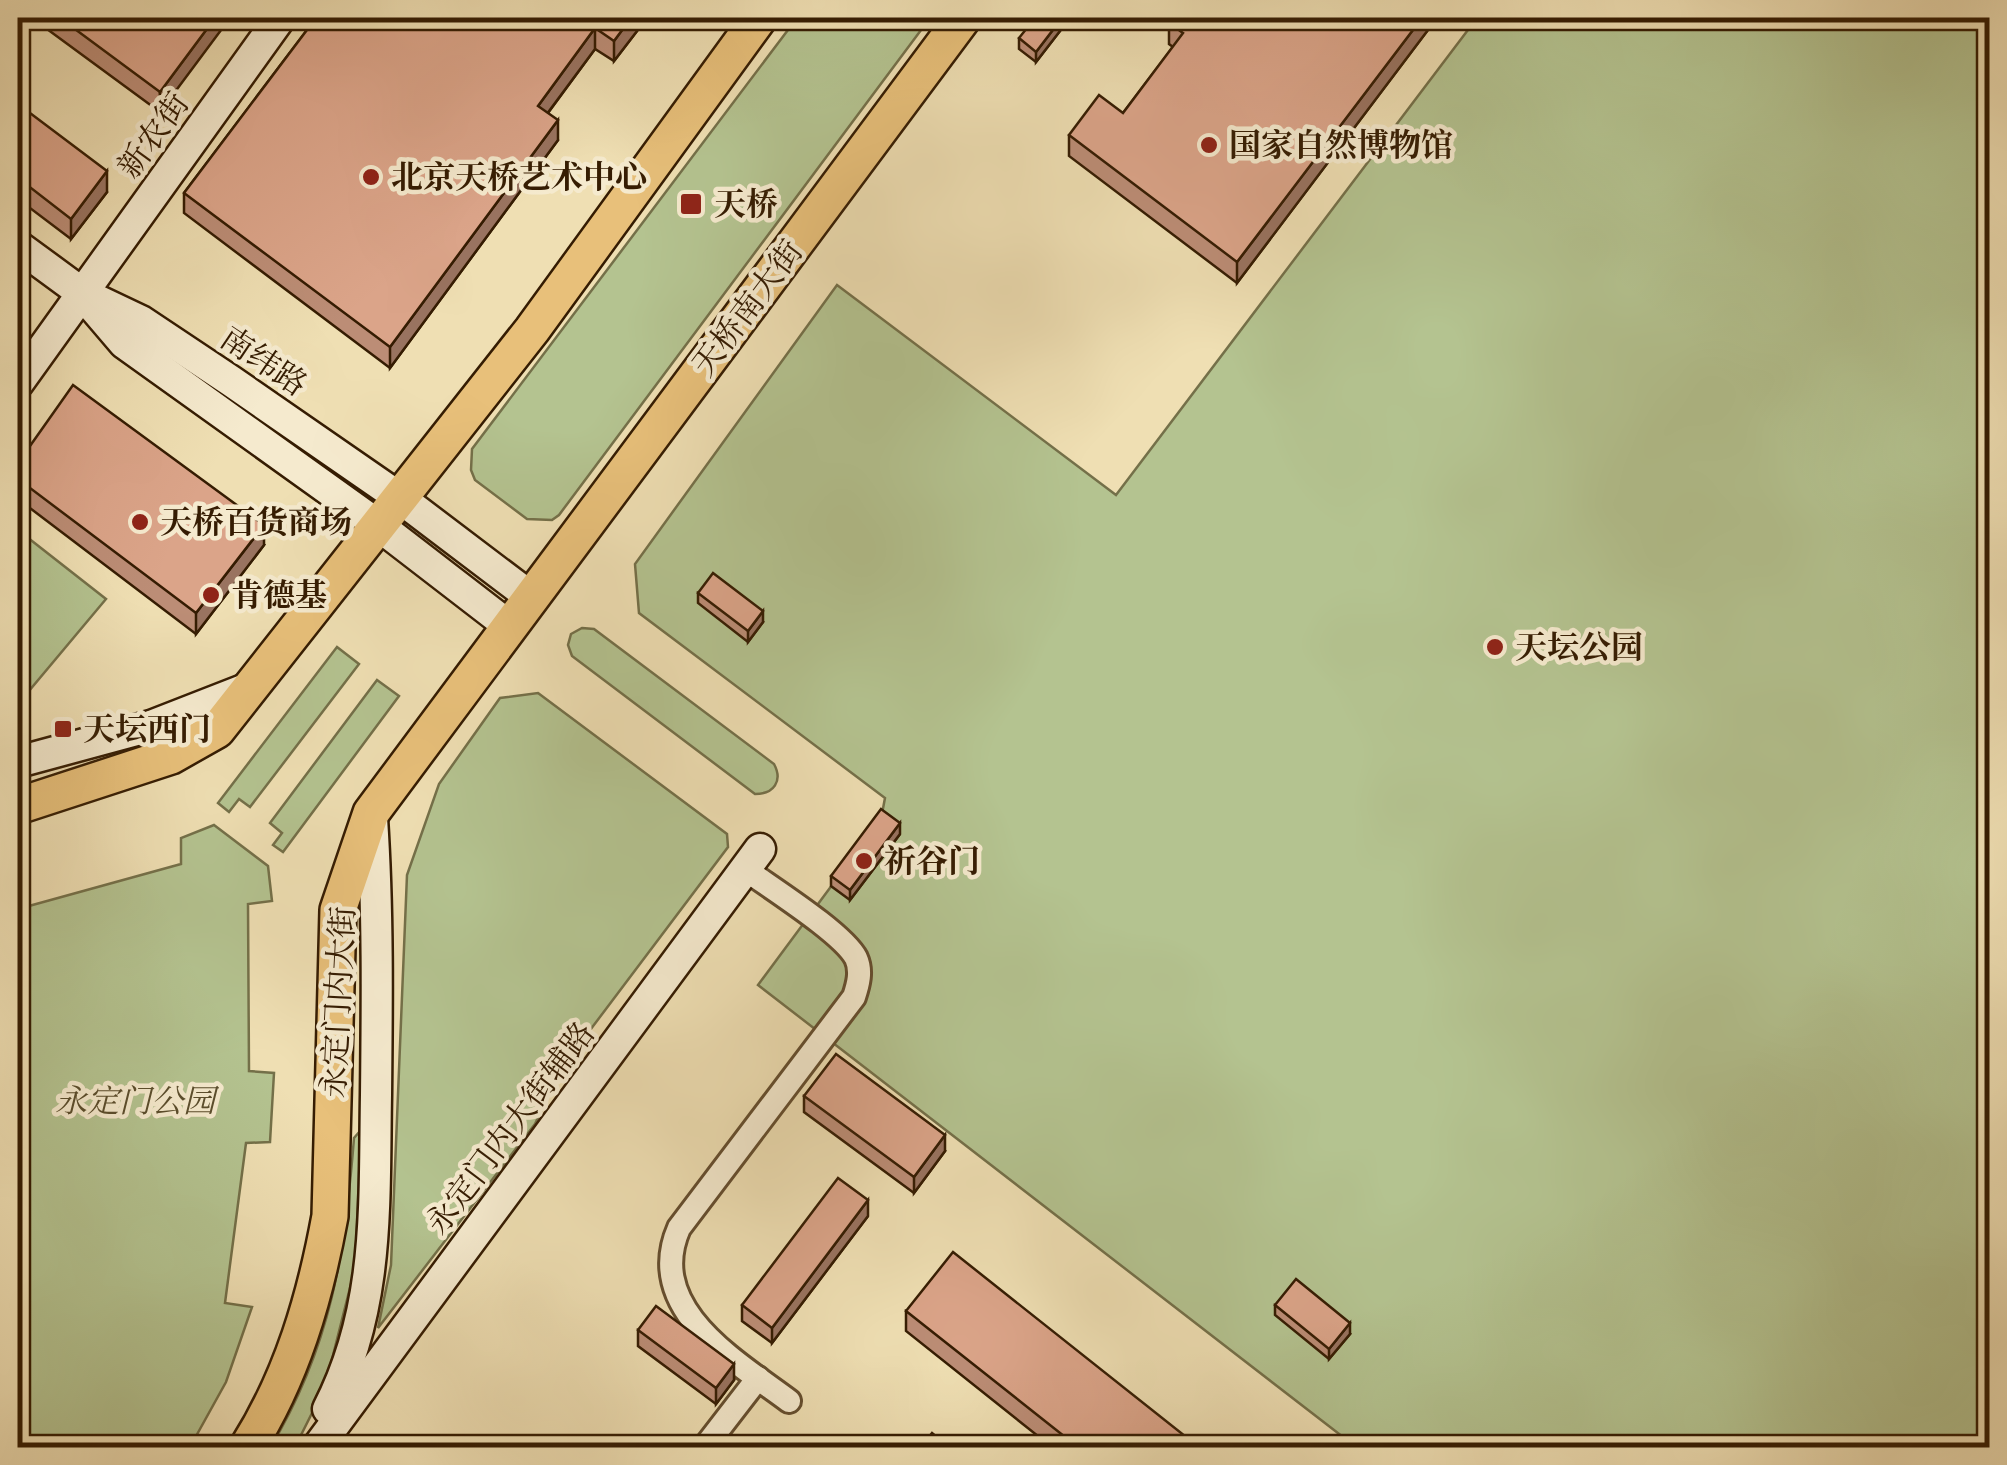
<svg xmlns="http://www.w3.org/2000/svg" width="2007" height="1465" font-family="'EB Garamond','Noto Serif SC',serif">
  <style>
    .green { fill: #b4c390; stroke: #747049; stroke-width: 2.5 }
    .lines { fill: none; stroke-linecap: round; stroke-linejoin: round }
    .street-casing { stroke: #644d2e; stroke-width: 28 }
    .secondary-casing { stroke: #351c02; stroke-width: 35 }
    .primary-casing { stroke: #351c02; stroke-width: 40 }
    .street { stroke: #f5eace; stroke-width: 22 }
    .secondary { stroke: #f5eace; stroke-width: 30 }
    .primary { stroke: #e8c07a; stroke-width: 35 }
    .wall { fill: #bc8d76; stroke: #351c02; stroke-width: 2.5 }
    .shaded-wall { fill: #997360; stroke: #351c02; stroke-width: 2.5 }
    .building { fill: #dba489; stroke: #351c02; stroke-width: 2.5 }
    .poi-dot { fill: #8f2418; stroke: #f5eace; stroke-width: 4 }
    .labels { text-anchor: middle; dominant-baseline: central; stroke-width: 9; stroke-linejoin: round; paint-order: stroke }
    .street-label { font-size: 32px; fill: #351c02; stroke: #f5eace }
    .poi-label { font-size: 32px; font-weight: bold; fill: #351c02; stroke: #f5eace; text-anchor: start }
    .park-label { font-size: 32px; font-style: italic; fill: #5b4e2d; stroke: #f5eace }
  </style>
  <rect width="100%" height="100%" fill="#efdfb3"/>
  <filter id="stains"><feTurbulence type="fractalNoise" baseFrequency=".002" numOctaves="4"/><feColorMatrix values="0 0 0 0 .2 0 0 0 0 .09 0 0 0 0 .02 0 0 0 .5 -.17"/></filter>
  <radialGradient id="worn" r=".72"><stop offset=".6" stop-color="#630" stop-opacity="0"/><stop offset="1" stop-color="#630" stop-opacity=".3"/></radialGradient>
  <g class="green">
    <polygon points="797,18 930,18 559,515 552,520 527,519 475,480 471,470 472,449"/>
    <polygon points="1477,18 1989,18 1989,1447 1356,1447 758,985 881,819 885,798 639,613 635,564 837,285 1116,495"/>
    <polygon points="18,530 106,599 18,704"/>
    <path d="M 582,628 L 594,629 L 774,764 C 783,781 774,794 755,794 L 572,656 L 568,645 L 571,634 Z"/>
    <polygon points="337,647 359,664 250,807 239,799 229,812 218,803"/>
    <polygon points="377,680 399,696 283,852 273,845 282,833 270,823"/>
    <polygon points="538,693 727,834 728,847 560,1070 535,1124 378,1328 391,1265 407,875 439,784 500,698"/>
    <polygon points="214,825 268,866 272,901 248,904 249,1071 274,1073 270,1142 246,1143 225,1303 252,1307 226,1382 190,1447 18,1447 18,909 181,864 181,838"/>
    <path d="M 361,1130 L 355,1268 L 325,1387 L 295,1447 L 270,1448 C 331,1347 345,1253 354,1138 Z"/>
  </g>
  <g class="lines">
    <defs>
      <g id="street">
        <path d="M 745,869 C 771,888 843,933 856,958 C 862,971 858,985 854,997 L 679,1228 C 644,1308 734,1360 789,1401"/>
        <polyline points="704,1448 758,1378"/>
      </g>
      <g id="secondary">
        <polyline points="18,246 82,293 141,321 231,381 400,498 532,598"/>
        <polyline points="89,302 124,343 378,525 509,626"/>
        <polyline points="18,383 280,18"/>
        <polyline points="18,762 151,726 251,687"/>
        <path d="M 328,1409 C 380,1308 374,1205 376,1095 C 377,1002 378,910 372,818"/>
        <polyline points="317,1448 760,849"/>
      </g>
      <g id="primary">
        <polyline points="18,806 171,756 217,730 532,330 759,18"/>
        <path d="M 247,1448 C 292,1377 315,1298 330,1216 L 338,910 L 371,813 L 963,18"/>
      </g>
    </defs>
    <use href="#street" class="street-casing"/>
    <use href="#secondary" class="secondary-casing"/>
    <use href="#primary" class="primary-casing"/>
    <use href="#street" class="street"/>
    <use href="#secondary" class="secondary"/>
    <use href="#primary" class="primary"/>
  </g>
  <g class="wall">
    <polygon points="32,18 157,18 160,20 160,112"/>
    <polygon points="316,18 647,18 614,61 595,49 548,113 558,140 390,368 184,213 184,193"/>
    <polygon points="1070,18 1036,62 1019,49 1019,38"/>
    <polygon points="1437,18 1237,283 1069,156 1069,135 1123,113 1173,47 1169,44 1169,23"/>
    <polygon points="18,104 107,192 71,239 18,199"/>
    <polygon points="18,463 264,545 196,634 18,499"/>
    <polygon points="698,593 763,622 748,642 698,603"/>
    <polygon points="900,834 850,900 831,886 831,876"/>
    <polygon points="804,1096 945,1151 914,1193 804,1112"/>
    <polygon points="868,1216 772,1343 742,1321 742,1305"/>
    <polygon points="1275,1305 1350,1334 1329,1359 1275,1315"/>
    <polygon points="906,1311 1200,1448 1053,1448 906,1331"/>
    <polygon points="638,1330 734,1380 716,1404 638,1346"/>
  </g>
  <g class="shaded-wall">
    <polygon points="215,18 230,18 160,112 160,92"/>
    <polygon points="631,18 647,18 614,61 614,41"/>
    <polygon points="1062,18 1070,18 1036,62 1036,52"/>
    <polygon points="1422,18 1437,18 1237,283 1237,262"/>
    <polygon points="595,28 595,49 538,126 538,106"/>
    <polygon points="558,120 558,140 390,368 390,347"/>
    <polygon points="107,171 107,192 71,239 71,219"/>
    <polygon points="264,525 264,545 196,634 196,613"/>
    <polygon points="763,611 763,622 748,642 748,631"/>
    <polygon points="900,823 900,834 850,900 850,890"/>
    <polygon points="945,1135 945,1151 914,1193 914,1177"/>
    <polygon points="868,1200 868,1216 772,1343 772,1328"/>
    <polygon points="1350,1323 1350,1334 1329,1359 1329,1349"/>
    <polygon points="734,1364 734,1380 716,1404 716,1388"/>
  </g>
  <g class="building">
    <polygon points="60,18 157,18 160,20 162,18 215,18 160,92"/>
    <polygon points="316,18 631,18 614,41 595,28 538,106 558,120 390,347 184,193"/>
    <polygon points="1035,18 1062,18 1036,52 1019,38"/>
    <polygon points="1173,18 1422,18 1237,262 1069,135 1099,95 1123,113 1183,33 1169,23"/>
    <polygon points="18,104 107,171 71,219 18,178"/>
    <polygon points="73,385 264,525 196,613 18,479 18,463"/>
    <polygon points="713,573 763,611 748,631 698,593"/>
    <polygon points="881,809 900,823 850,890 831,876"/>
    <polygon points="836,1054 945,1135 914,1177 804,1096"/>
    <polygon points="838,1178 868,1200 772,1328 742,1305"/>
    <polygon points="953,1252 1200,1448 1079,1448 906,1311"/>
    <polygon points="1296,1279 1350,1323 1329,1349 1275,1305"/>
    <polygon points="656,1306 734,1364 716,1388 638,1330"/>
    <polygon points="932,1433 950,1448 920,1448"/>
    <polygon points="1990,1434 1990,1448 1979,1448"/>
  </g>
  <g class="poi-dot">
    <circle cx="1209" cy="145" r="10"/>
    <circle cx="371" cy="177" r="10"/>
    <rect x="679" y="192" width="24" height="24" rx="5"/>
    <circle cx="140" cy="522" r="10"/>
    <circle cx="211" cy="595" r="10"/>
    <circle cx="1495" cy="647" r="10"/>
    <rect x="53" y="719" width="20" height="20" rx="5"/>
    <circle cx="864" cy="861" r="10"/>
  </g>
  <g class="labels">
    <g class="street-label">
      <text transform="translate(153 135) rotate(-54)">新农街</text>
      <text transform="translate(747 308) rotate(-53)">天桥南大街</text>
      <text transform="translate(264 361) rotate(34)">南纬路</text>
      <text transform="translate(338 1002) rotate(-87)">永定门内大街</text>
      <text transform="translate(510 1128) rotate(-53)">永定门内大街辅路</text>
    </g>
    <g class="poi-label">
      <text x="1229" y="145">国家自然博物馆</text>
      <text x="391" y="177">北京天桥艺术中心</text>
      <text x="714" y="204">天桥</text>
      <text x="160" y="522">天桥百货商场</text>
      <text x="231" y="595">肯德基</text>
      <text x="1515" y="647">天坛公园</text>
      <text x="83" y="729">天坛西门</text>
      <text x="884" y="861">祈谷门</text>
    </g>
    <g class="park-label">
      <text x="135" y="1101">永定门公园</text>
    </g>
  </g>
  <rect width="2007" height="1465" fill="none" stroke="#efdfb3" stroke-width="60"/>
  <rect x="20" y="20" width="1967" height="1425" fill="none" stroke="#351c02" stroke-width="5"/>
  <rect x="30" y="30" width="1947" height="1405" fill="none" stroke="#351c02" stroke-width="2.5"/>
  <rect width="100%" height="100%" filter="url(#stains)"/>
  <rect width="100%" height="100%" fill="url(#worn)"/>
</svg>
